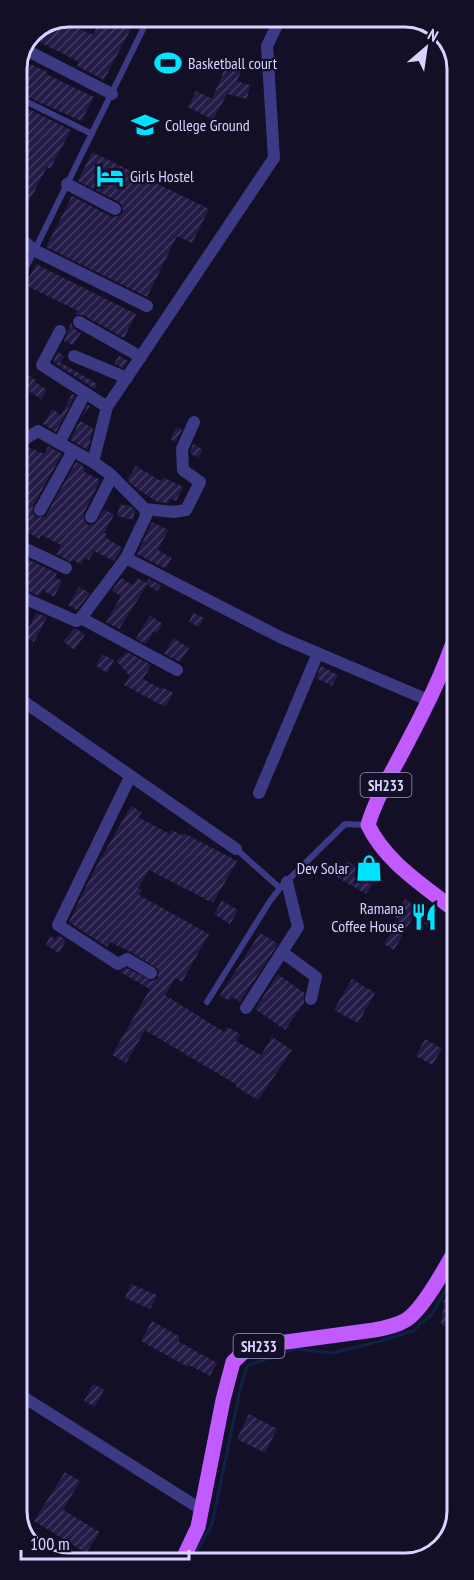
<svg xmlns="http://www.w3.org/2000/svg" width="474" height="1580" font-family="'PT Sans Narrow',sans-serif">
  <style>
    .lines { fill: none; stroke-linecap: round; stroke-linejoin: round }
    .stream { stroke: #0c2248; stroke-width: 3 }
    .building { fill: url(#building-hatch) }
    .lane { stroke: #3d3a85; stroke-width: 6 }
    .street { stroke: #3d3a85; stroke-width: 12 }
    .primary { stroke: #c25bff; stroke-width: 15 }
    .labels { text-anchor: middle; dominant-baseline: central; stroke-width: 4.5; stroke-linejoin: round; paint-order: stroke }
    .shield { fill: #130f26; stroke: #9e99be; stroke-width: 1.5 }
    .shield-label { font-size: 15px; font-weight: bold; fill: #d9d4ff }
    .poi-label { font-size: 16px; fill: #d9d4ff; stroke: #130f26; text-anchor: start }
    .rim { fill: none; stroke: #d9d4ff; stroke-width: 3 }
  </style>
  <defs>
    <pattern id="building-hatch" width="6" height="6" patternUnits="userSpaceOnUse" patternTransform="scale(1.5)"><rect width="6" height="6" fill="#241b47"/><path d="M-1 1l2-2M0 6l6-6M5 7l2-2" fill="none" stroke="#433b63"/></pattern>
  </defs>
  <rect width="100%" height="100%" fill="#130f26"/>
  <g class="lines">
    <polyline class="stream" points="190,1563 212,1524 240,1390 247,1366 295,1349 332,1353 381,1341 413,1331 432,1314 457,1271"/>
  </g>
  <g class="building">
    <polygon points="102,17 126,17 135,21 104,80 77,66 79,62 36,40 41,28 60,20 93,35"/>
    <polygon points="229,59 244,65 237,81 250,85 247,99 227,94 213,120 188,107 196,91 212,99"/>
    <polygon points="26,62 47,72 46,74 94,97 81,121 17,92 17,77"/>
    <polygon points="17,103 71,130 50,169 47,167 24,211 17,207"/>
    <polygon points="92,152 209,209 192,243 177,236 147,297 46,247 72,196 112,217 119,216 123,212 122,205 119,202 78,181"/>
    <polygon points="36,264 136,314 124,338 83,315 75,315 78,311 25,285"/>
    <polygon points="71,323 74,329 81,333 73,345 64,341"/>
    <polygon points="58,352 65,356 60,362 97,384 95,389 53,362"/>
    <polygon points="119,356 128,361 123,368 114,364"/>
    <polygon points="17,368 36,380 35,382 47,390 41,399 27,390 17,407"/>
    <polygon points="72,394 75,396 56,432 43,424 52,409 61,415"/>
    <polygon points="88,405 90,406 80,421 93,428 88,450 70,440"/>
    <polygon points="177,427 182,429 176,442 170,439"/>
    <polygon points="193,444 203,450 198,458 190,453"/>
    <polygon points="48,446 62,454 33,506 33,514 37,517 45,517 76,462 82,465 85,469 84,472 100,480 84,513 84,521 88,525 95,524 104,509 114,515 104,533 107,534 105,537 122,548 114,561 94,551 89,560 85,558 81,564 72,560 71,562 56,554 61,545 41,535 39,539 17,526 17,507 28,485 17,480 21,459 28,447 44,454"/>
    <polygon points="136,466 161,481 163,477 183,487 176,501 171,499 168,503 157,502 135,487 127,480"/>
    <polygon points="120,504 132,507 135,511 133,520 117,516"/>
    <polygon points="152,522 168,530 158,550 172,558 166,569 137,554"/>
    <polygon points="27,559 57,573 55,577 62,581 54,597 43,590 39,596 17,586 17,564 23,567"/>
    <polygon points="121,578 133,585 137,578 147,583 149,579 161,585 157,591 147,585 119,629 106,622 121,596 112,591"/>
    <polygon points="79,587 90,593 77,610 68,605"/>
    <polygon points="36,613 47,617 34,642 24,637"/>
    <polygon points="193,613 204,618 199,627 189,622"/>
    <polygon points="150,615 163,624 157,633 154,631 146,644 136,639"/>
    <polygon points="74,629 77,629 85,635 74,650 63,641"/>
    <polygon points="173,638 189,648 180,662 164,654"/>
    <polygon points="127,652 151,665 143,679 161,689 162,687 173,693 165,707 124,685 130,676 116,661"/>
    <polygon points="102,654 114,660 107,673 96,666"/>
    <polygon points="321,666 338,675 332,686 316,678"/>
    <polygon points="131,806 142,812 138,817 170,834 172,830 183,836 184,833 237,861 213,903 149,870 138,888 142,890 139,895 209,934 182,982 175,978 165,995 224,1032 227,1027 240,1034 236,1041 261,1055 272,1037 292,1050 258,1100 236,1087 237,1085 145,1030 126,1063 112,1055 150,989 120,972 127,968 152,981 158,978 158,969 131,952 110,942 107,947 69,922 93,872"/>
    <polygon points="365,857 380,869 373,877 376,878 366,894 337,877 347,861 357,867"/>
    <polygon points="405,899 432,916 427,925 413,917 394,950 384,944 399,919 395,917"/>
    <polygon points="222,901 238,910 230,924 214,914"/>
    <polygon points="260,933 278,944 240,1002 232,997 229,1001 220,995"/>
    <polygon points="58,935 66,940 59,953 46,945 50,936 56,939"/>
    <polygon points="278,974 304,993 304,1003 285,1030 255,1009"/>
    <polygon points="352,979 375,993 358,1023 334,1010"/>
    <polygon points="425,1039 442,1049 432,1065 416,1056"/>
    <polygon points="457,1273 457,1294 452,1303 457,1304 455,1327 441,1325 444,1300"/>
    <polygon points="131,1284 157,1295 150,1309 125,1298"/>
    <polygon points="152,1321 180,1337 178,1341 217,1363 210,1376 189,1365 188,1367 141,1341"/>
    <polygon points="93,1384 104,1389 95,1407 84,1401"/>
    <polygon points="249,1414 277,1429 265,1453 237,1439"/>
    <polygon points="65,1472 80,1481 63,1510 100,1532 86,1553 34,1521"/>
  </g>
  <g class="lines">
    <g class="lane">
      <polyline points="17,68 35,30"/>
      <polyline points="17,97 92,134"/>
      <polyline points="17,286 149,17"/>
      <polyline points="236,849 280,888"/>
      <polyline points="207,1002 270,901 280,888 345,824 367,825"/>
    </g>
    <g class="street">
      <polyline points="26,50 112,94"/>
      <polyline points="67,184 115,209"/>
      <polyline points="17,235 34,250 147,306"/>
      <polyline points="79,322 141,357"/>
      <polyline points="60,331 42,365 107,407"/>
      <polyline points="74,356 127,378"/>
      <polyline points="59,443 81,401"/>
      <polyline points="17,444 38,431 93,462 110,474 145,509 146,516 126,558"/>
      <polyline points="93,462 107,407 274,158 267,46 281,17"/>
      <polyline points="145,509 174,512 186,510 200,482 183,470 182,449 194,422"/>
      <polyline points="40,510 73,451"/>
      <polyline points="91,517 112,476"/>
      <polyline points="17,547 28,550 66,568"/>
      <polyline points="17,595 76,621 81,618 126,558 282,638 428,700"/>
      <polyline points="81,618 177,670"/>
      <polyline points="17,697 236,849"/>
      <polyline points="130,777 58,925 118,964 127,959 151,973"/>
      <polyline points="259,793 318,653"/>
      <polyline points="282,952 316,977 311,999"/>
      <polyline points="246,1008 298,927 287,882"/>
      <polyline points="17,1393 202,1510"/>
    </g>
    <g class="primary">
      <path d="M 457,631 C 444,672 424,711 404,749 C 391,774 376,798 368,825 C 386,863 425,886 457,912"/>
      <path d="M 181,1563 L 198,1527 L 223,1400 L 233,1362 L 249,1347 L 374,1330 C 385,1328 396,1326 406,1320 C 423,1310 447,1265 457,1247"/>
    </g>
  </g>
  <defs>
    <symbol id="stadium-bare" viewBox="-9 -9 18 18"><path d="M0-5a6.5 5 0 1 0 0 10a6.5 5 0 1 0 0-10ZM-3.5-1.8h7v3.6h-7Z" fill="#00e5ff" stroke="#130f26" stroke-width="2.5" paint-order="stroke"/></symbol>
    <symbol id="university-bare" viewBox="-9 -9 18 18"><path d="M0-5L7-2L0 1L-7-2ZM-4 1L0 2.5L4 1V4Q0 6-4 4Z" fill="#00e5ff" stroke="#130f26" stroke-width="2.5" paint-order="stroke"/></symbol>
    <symbol id="hotel-bare" viewBox="-9 -9 18 18"><path d="M-6-4.5h1.5V1H6V5H4.5V3h-9V5H-6ZM-4 0a1.8 1.8 0 1 1 3.6 0ZM.5 0V-2.5h3Q6-2.5 6 0Z" fill="#00e5ff" stroke="#130f26" stroke-width="2.5" paint-order="stroke"/></symbol>
    <symbol id="shop-bare" viewBox="-9 -9 18 18"><path d="M-5-2.5h2.3a2.7 3.5 0 0 1 5.4 0H5L5.5 6h-11ZM-1.5-2.5h3a1.5 2.3 0 0 0-3 0Z" fill="#00e5ff" stroke="#130f26" stroke-width="2.5" paint-order="stroke"/></symbol>
    <symbol id="restaurant-bare" viewBox="-9 -9 18 18"><path d="M-5-6h1v4h1v-4h1v4h1v-4h1v5L-1.5 .5V6h-2V.5L-5-1ZM5-6V6H3V1.5H1.5Q1.5-4 5-6Z" fill="#00e5ff" stroke="#130f26" stroke-width="2.5" paint-order="stroke"/></symbol>
  </defs>
  <g fill-rule="evenodd">
    <use href="#stadium-bare" x="149" y="44" width="38" height="38"/>
    <use href="#university-bare" x="126" y="106" width="38" height="38"/>
    <use href="#hotel-bare" x="91" y="157" width="38" height="38"/>
    <use href="#shop-bare" x="350" y="849" width="38" height="38"/>
    <use href="#restaurant-bare" x="405" y="898" width="38" height="38"/>
  </g>
  <g class="labels">
    <g class="shield">
      <rect x="360.5" y="773" width="51" height="24" rx="4.5"/>
      <rect x="233.5" y="1334" width="51" height="24" rx="4.5"/>
    </g>
    <g class="shield-label">
      <text x="386" y="785">SH233</text>
      <text x="259" y="1346">SH233</text>
    </g>
    <g class="poi-label">
      <text x="188" y="63">Basketball court</text>
      <text x="165" y="125">College Ground</text>
      <text x="130" y="176">Girls Hostel</text>
      <text x="349" y="868" text-anchor="end">Dev Solar</text>
      <text x="404" y="908" text-anchor="end">Ramana<tspan x="404" dy="18">Coffee House</tspan></text>
    </g>
  </g>
  <path d="M0 0H474V1580H0ZM69 27H405A42 42 0 0 1 447 69V1511A42 42 0 0 1 405 1553H69A42 42 0 0 1 27 1511V69A42 42 0 0 1 69 27Z" fill="#130f26" fill-rule="evenodd"/>
  <path class="rim" d="M69 27H405A42 42 0 0 1 447 69V1511A42 42 0 0 1 405 1553H69A42 42 0 0 1 27 1511V69A42 42 0 0 1 69 27Z"/>
  <g transform="translate(426 48) rotate(29)" stroke="#130f26" stroke-width="4.5" paint-order="stroke">
  <path d="M0-4.5L10 22L0 15L-10 22Z" fill="#d9d4ff"/>
  <text y="-9" font-size="16" font-weight="bold" text-anchor="middle" fill="#d9d4ff">N</text>
  </g>
  <path d="M21 1550v9h168v-9" fill="none" stroke="#d9d4ff" stroke-width="3"/>
  <text x="30" y="1550" font-size="18" fill="#d9d4ff" stroke="#130f26" stroke-width="4.5" paint-order="stroke">100 m</text>
</svg>
